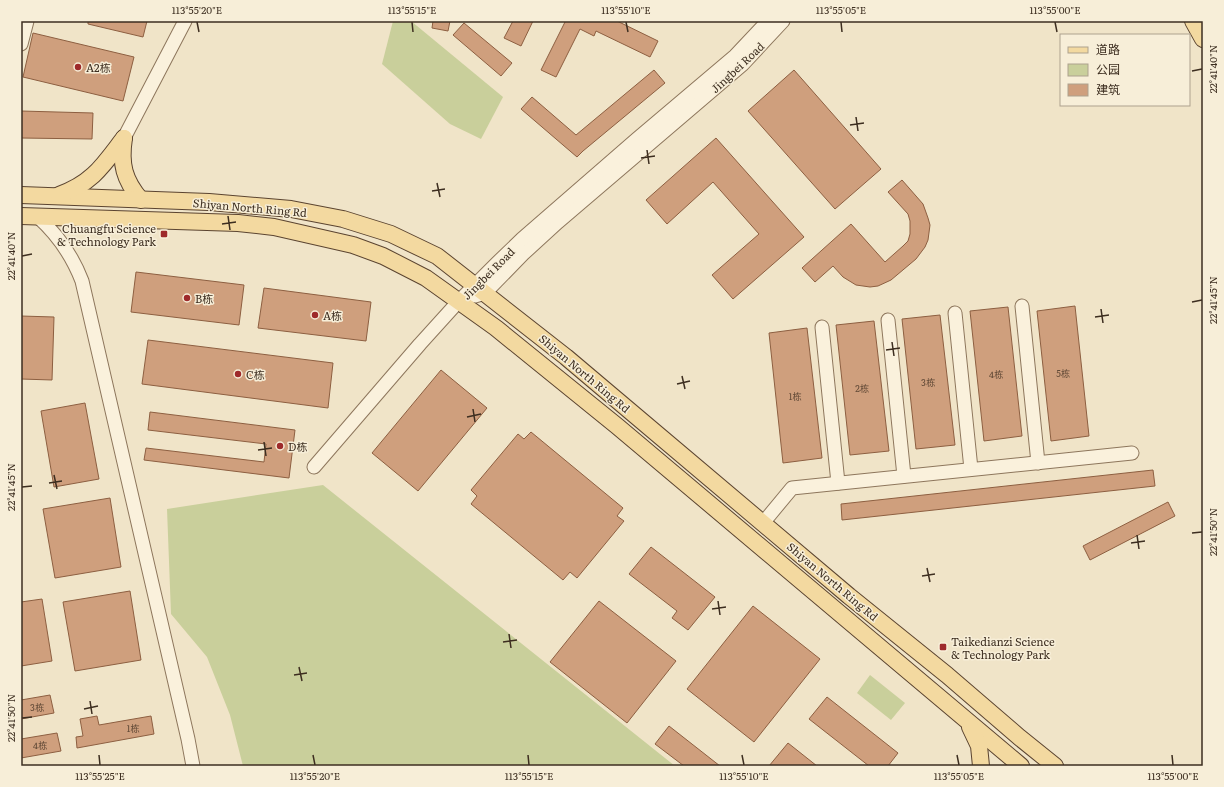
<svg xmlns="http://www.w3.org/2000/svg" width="1224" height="787" font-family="Literata,'Noto Sans SC',serif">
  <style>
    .green { fill: #c9cf9b }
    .building { fill: #cf9f7d; stroke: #8d5f41 }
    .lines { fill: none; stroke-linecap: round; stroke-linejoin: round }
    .minor-casing { stroke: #8d765c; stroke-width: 15 }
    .major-casing { stroke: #5b4430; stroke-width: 18 }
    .minor { stroke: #faf1dc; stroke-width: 13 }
    .major { stroke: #f3d9a0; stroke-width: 16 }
    .ticks { fill: none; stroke: #3d2e20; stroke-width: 1.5 }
    .poi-dot { fill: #9e2a2b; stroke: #f7eed8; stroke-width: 1.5 }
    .labels { text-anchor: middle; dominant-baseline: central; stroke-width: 3; stroke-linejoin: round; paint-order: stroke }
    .number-label { font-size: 9px; fill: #624a37 }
    .poi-label { font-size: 11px; fill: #3d2e20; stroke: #f7eed8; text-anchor: start }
    .street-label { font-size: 11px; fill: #3d2e20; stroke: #f7eed8 }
    .neatline { fill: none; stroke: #3d2e20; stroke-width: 1.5 }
    .ticks-label { font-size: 10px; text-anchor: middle; fill: #3d2e20 }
  </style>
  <rect width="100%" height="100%" fill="#f0e4c8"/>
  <g class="green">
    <polygon points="393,21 411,21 503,97 481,139 450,124 382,64"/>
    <polygon points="323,485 675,766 243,766 230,715 207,657 171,614 167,509"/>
    <polygon points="870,675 905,703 891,720 857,693"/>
  </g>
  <g class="building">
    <polygon points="88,21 147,21 143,37 88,24"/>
    <polygon points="433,21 450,21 448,31 432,28"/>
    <polygon points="513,21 533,21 521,46 504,38"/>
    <polygon points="564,21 617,21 658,41 650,57 596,31 594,36 580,29 556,77 541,70 565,22"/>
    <polygon points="464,23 512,63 501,76 453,35"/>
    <polygon points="33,33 134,57 123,101 23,77"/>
    <polygon points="654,70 665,83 583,151 577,157 521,109 532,97 576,135"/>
    <polygon points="794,70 881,169 835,209 748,111"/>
    <polygon points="21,111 93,113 92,139 21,138"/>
    <polygon points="716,138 804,237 733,299 712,275 759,234 713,182 667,224 646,200"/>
    <polygon points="902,180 923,204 928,218 930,225 928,240 925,247 916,259 891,280 878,286 870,287 856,285 843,277 833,266 815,282 802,268 851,224 885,262 903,246 908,241 910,234 910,221 908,214 888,192"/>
    <polygon points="136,272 244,285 239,325 131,312"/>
    <polygon points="264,288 371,302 366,341 258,328"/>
    <polygon points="1075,306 1089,436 1051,441 1037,311"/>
    <polygon points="1008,307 1022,436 984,441 970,311"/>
    <polygon points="940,315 955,445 916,449 902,319"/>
    <polygon points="21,316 54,317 52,380 21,379"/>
    <polygon points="874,321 889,451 850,455 836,325"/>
    <polygon points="807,328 822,458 783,463 769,333"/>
    <polygon points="148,340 333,363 328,408 142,384"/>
    <polygon points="441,370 487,408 418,491 372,453"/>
    <polygon points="85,403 99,479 54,487 41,411"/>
    <polygon points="150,412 295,430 289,478 144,460 146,448 264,462 266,444 148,430"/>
    <polygon points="531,432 623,508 617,516 624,521 577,578 570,572 563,580 471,504 477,496 471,490 518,434 524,439"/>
    <polygon points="1153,470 1155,486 842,520 841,504"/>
    <polygon points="110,498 121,567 55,578 43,509"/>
    <polygon points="1168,502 1175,516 1090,560 1083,546"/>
    <polygon points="651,547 715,597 688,630 672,618 677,611 629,574"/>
    <polygon points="130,591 141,660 75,671 63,602"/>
    <polygon points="42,599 52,661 21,666 21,602"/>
    <polygon points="599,601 676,661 627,723 550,662"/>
    <polygon points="753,606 820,659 754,742 687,689"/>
    <polygon points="50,695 54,713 21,719 21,700"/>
    <polygon points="827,697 898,753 888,766 869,766 809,719"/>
    <polygon points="97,716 99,725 151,716 154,734 77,748 76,737 83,736 80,719"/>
    <polygon points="669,726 720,766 684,766 655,744"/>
    <polygon points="57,733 61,751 21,758 21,739"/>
    <polygon points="788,743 817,766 769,766"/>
  </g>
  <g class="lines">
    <defs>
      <g id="minor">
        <polyline points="21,44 27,21"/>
        <polyline points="124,138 185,21"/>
        <path d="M 38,217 C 58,235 72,255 82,281 L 188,739 L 193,766"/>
        <polyline points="475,296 485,293 523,254 558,222 743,64 783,21"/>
        <polyline points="1022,306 1038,463"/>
        <polyline points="955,313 971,469"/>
        <polyline points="888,320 904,476"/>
        <polyline points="822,327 838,483"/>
        <polyline points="314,467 420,344 458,302 496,264 522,239 637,139 735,56 768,21"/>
        <polyline points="763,523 792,488 1132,453"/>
      </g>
      <g id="major">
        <polyline points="1193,21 1203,39"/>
        <path d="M 124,138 C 120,164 124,180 141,200"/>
        <polyline points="21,195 209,202 291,209 343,219 391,234 437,256 566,357 849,596 947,675 1019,737 1055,766"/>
        <path d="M 59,195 C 93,183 104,164 124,138"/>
        <polyline points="21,216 238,223 274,227 353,245 383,256 426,278 496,328 617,426 1021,766"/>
        <polyline points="970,727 979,746 981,766"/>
      </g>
    </defs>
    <use href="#minor" class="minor-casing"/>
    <use href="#major" class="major-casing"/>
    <use href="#minor" class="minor"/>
    <use href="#major" class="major"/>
  </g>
  <path class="ticks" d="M 197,22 L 199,32M 412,22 L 413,32M 626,22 L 628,32M 841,22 L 842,32M 1055,22 L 1057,32M 1192,71 L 1202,69M 856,117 L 858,131M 850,125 L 864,123M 647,150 L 649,164M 641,158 L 655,156M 437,183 L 440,197M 432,191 L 445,189M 228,216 L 230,230M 222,224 L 236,222M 22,256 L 32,254M 1192,302 L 1202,300M 1101,309 L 1103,323M 1095,317 L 1109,315M 892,342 L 894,356M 886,350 L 900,348M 682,376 L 685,389M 677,384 L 690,381M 473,409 L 475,422M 467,417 L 481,414M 264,442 L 266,456M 258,450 L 272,448M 54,475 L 57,489M 49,483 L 62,481M 22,487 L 32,486M 1192,533 L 1202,532M 1137,535 L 1139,549M 1131,543 L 1145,541M 927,568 L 930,582M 922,576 L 935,574M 718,601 L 720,615M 712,609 L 726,607M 509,634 L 511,648M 503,642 L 517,640M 299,667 L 302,681M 294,675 L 307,673M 90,701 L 92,714M 84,709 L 98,706M 22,718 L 32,717M 99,755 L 100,765M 313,755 L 315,765M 528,755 L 529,765M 742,755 L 744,765M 957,755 L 959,765M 1172,755 L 1173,765"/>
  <g class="poi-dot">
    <circle cx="78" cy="67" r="4"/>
    <rect x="160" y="230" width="8" height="8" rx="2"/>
    <circle cx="187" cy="298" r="4"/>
    <circle cx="315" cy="315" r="4"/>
    <circle cx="238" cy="374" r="4"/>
    <circle cx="280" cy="446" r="4"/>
    <rect x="939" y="643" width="8" height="8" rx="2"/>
  </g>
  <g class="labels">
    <g class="number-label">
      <text x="1063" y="373">5栋</text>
      <text x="996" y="374">4栋</text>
      <text x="928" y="382">3栋</text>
      <text x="862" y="388">2栋</text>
      <text x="795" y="396">1栋</text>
      <text x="37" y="707">3栋</text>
      <text x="133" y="728">1栋</text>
      <text x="40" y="745">4栋</text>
    </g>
    <g class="poi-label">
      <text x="86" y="67">A2栋</text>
      <text x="156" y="228" text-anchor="end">Chuangfu Science<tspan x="156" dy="13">&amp; Technology Park</tspan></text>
      <text x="195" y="298">B栋</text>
      <text x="323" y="315">A栋</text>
      <text x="246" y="374">C栋</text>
      <text x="288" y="446">D栋</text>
      <text x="951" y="641">Taikedianzi Science<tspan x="951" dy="13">&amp; Technology Park</tspan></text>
    </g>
    <g class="street-label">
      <text transform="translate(737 67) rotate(-43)">Jingbei Road</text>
      <text transform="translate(250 207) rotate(5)">Shiyan North Ring Rd</text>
      <text transform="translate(488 273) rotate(-45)">Jingbei Road</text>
      <text transform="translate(585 373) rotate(40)">Shiyan North Ring Rd</text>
      <text transform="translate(833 581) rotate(40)">Shiyan North Ring Rd</text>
    </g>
  </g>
  <rect width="1224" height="787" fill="none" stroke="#f7eed8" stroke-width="44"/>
  <rect x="1060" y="34" width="130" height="72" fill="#f7eed8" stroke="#ada18e"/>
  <rect x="1068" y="47" width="20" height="6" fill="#f3d9a0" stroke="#ada18e"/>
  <text x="1096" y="54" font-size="12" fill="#3d2e20">道路</text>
  <rect x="1068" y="64" width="20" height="12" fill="#c9cf9b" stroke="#ada18e"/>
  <text x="1096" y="74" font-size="12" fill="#3d2e20">公园</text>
  <rect x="1068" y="84" width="20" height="12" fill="#cf9f7d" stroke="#ada18e"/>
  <text x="1096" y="94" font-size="12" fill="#3d2e20">建筑</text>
  <rect x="22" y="22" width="1180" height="743" class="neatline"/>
  <g class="ticks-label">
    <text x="197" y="14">113°55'20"E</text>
    <text x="412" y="14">113°55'15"E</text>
    <text x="626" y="14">113°55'10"E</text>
    <text x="841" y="14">113°55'05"E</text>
    <text x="1055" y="14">113°55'00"E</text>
    <text transform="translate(1213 69) rotate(-90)" y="4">22°41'40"N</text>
    <text transform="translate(11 256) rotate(-90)" y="4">22°41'40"N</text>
    <text transform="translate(1213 300) rotate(-90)" y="4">22°41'45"N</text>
    <text transform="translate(11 487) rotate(-90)" y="4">22°41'45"N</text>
    <text transform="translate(1213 532) rotate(-90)" y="4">22°41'50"N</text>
    <text transform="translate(11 718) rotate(-90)" y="4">22°41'50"N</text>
    <text x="100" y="780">113°55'25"E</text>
    <text x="315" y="780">113°55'20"E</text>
    <text x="529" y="780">113°55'15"E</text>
    <text x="744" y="780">113°55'10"E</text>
    <text x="959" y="780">113°55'05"E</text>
    <text x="1173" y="780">113°55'00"E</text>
  </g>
</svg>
